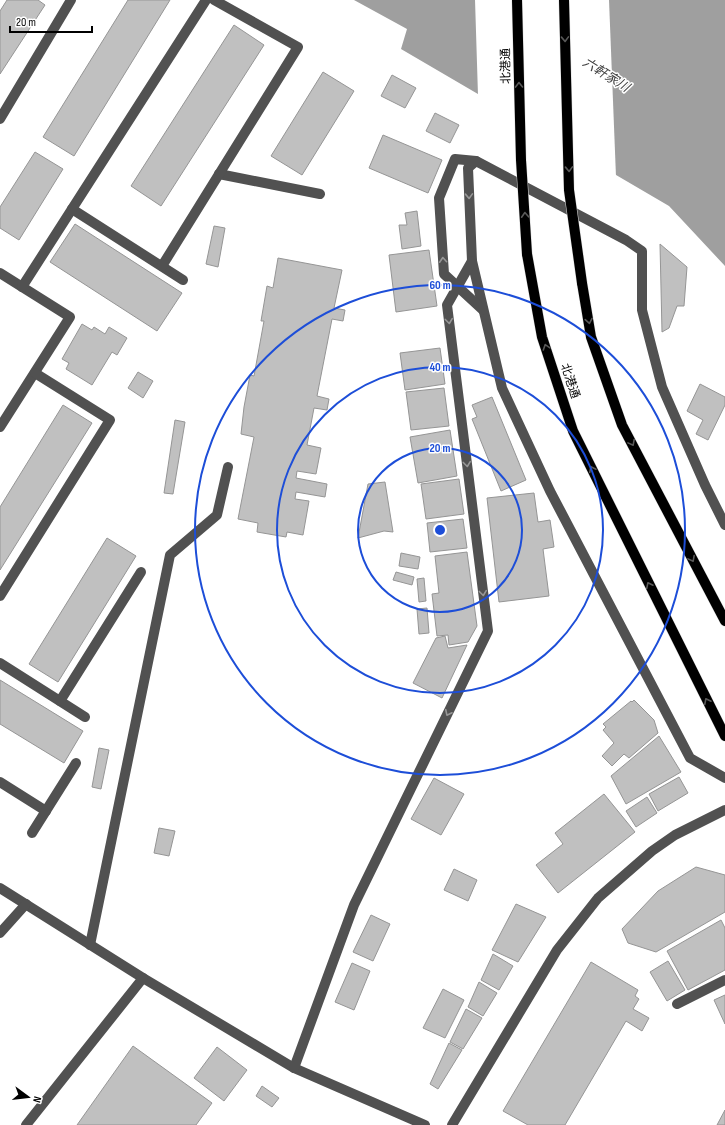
<svg xmlns="http://www.w3.org/2000/svg" width="725" height="1125" font-family="'Sofia Sans Condensed','Noto Sans JP',sans-serif">
  <style>
    .water { fill: #9f9f9f }
    .pier { fill: #fff }
    .building { fill: #c0c0c0; stroke: #959595 }
    .lines { fill: none; stroke-linecap: round; stroke-linejoin: round }
    .major-casing { stroke: #dbdbdb; stroke-width: 11 }
    .minor { stroke: #515151; stroke-width: 10 }
    .major { stroke: #000; stroke-width: 10 }
    .major-bridge-casing { stroke: #dbdbdb; stroke-width: 11; stroke-linecap: butt }
    .major-bridge { stroke: #000; stroke-width: 10 }
    .oneway { stroke: #595959 }
    .oneway2 { stroke: #979797 }
    .ring { fill: none; stroke: #1d4ed8; stroke-width: 2 }
    .labels { text-anchor: middle; dominant-baseline: central; stroke-width: 3; stroke-linejoin: round; paint-order: stroke }
    .street-label { font-size: 12px; fill: #000; stroke: #fff }
    .water-label { font-size: 13px; font-style: italic; fill: #404040; stroke: #fff }
    .centre { fill: #1d4ed8; stroke: #fff; stroke-width: 2 }
    .ring-label { font-size: 12px; text-anchor: middle; font-weight: bold; fill: #1d4ed8; stroke: #fff; stroke-width: 3; stroke-linejoin: round; paint-order: stroke }
  </style>
  <rect width="100%" height="100%" fill="#fff"/>
  <polygon class="water" points="354,0 725,0 725,266 669,206 401,49 407,29"/>
  <polygon class="pier" points="475,0 609,0 616,177 478,96"/>
  <g class="building">
    <polygon points="7,0 38,0 45,5 0,74 0,11"/>
    <polygon points="128,0 170,0 74,156 43,137"/>
    <polygon points="234,25 264,45 161,206 131,186"/>
    <polygon points="323,72 354,91 302,175 271,156"/>
    <polygon points="392,75 416,88 405,108 381,96"/>
    <polygon points="435,113 459,125 450,143 426,131"/>
    <polygon points="383,135 442,160 428,193 369,168"/>
    <polygon points="35,152 63,169 19,240 0,228 0,207"/>
    <polygon points="417,211 421,246 402,249 399,225 407,225 405,213"/>
    <polygon points="75,224 182,293 157,331 50,262"/>
    <polygon points="214,226 225,228 218,267 206,264"/>
    <polygon points="660,244 687,267 684,306 677,306 669,328 662,332"/>
    <polygon points="429,250 437,306 396,312 389,255"/>
    <polygon points="278,258 342,270 334,308 345,310 343,321 332,319 317,396 329,399 327,410 314,408 307,445 321,448 316,474 297,471 296,478 327,484 325,497 296,492 295,499 309,501 303,535 287,532 286,537 257,532 258,523 238,519 254,437 241,434 244,407 250,375 254,376 264,321 261,321 267,286 273,288"/>
    <polygon points="82,324 92,330 94,327 105,334 109,327 127,338 117,355 112,352 92,385 66,369 69,363 62,359"/>
    <polygon points="440,348 445,384 405,390 400,353"/>
    <polygon points="138,372 153,381 143,398 128,388"/>
    <polygon points="700,384 725,397 725,405 708,440 696,434 703,420 687,411"/>
    <polygon points="444,388 449,426 411,430 406,392"/>
    <polygon points="492,397 526,480 501,491 472,419 477,417 472,405"/>
    <polygon points="63,405 92,423 0,570 0,507"/>
    <polygon points="175,420 185,422 173,494 164,493"/>
    <polygon points="450,430 457,476 418,483 410,437"/>
    <polygon points="459,479 464,514 426,519 421,484"/>
    <polygon points="385,482 393,532 384,531 358,538 368,484"/>
    <polygon points="534,493 538,522 550,520 554,547 543,549 549,596 499,602 487,498"/>
    <polygon points="463,519 467,548 430,552 427,523"/>
    <polygon points="107,538 136,556 58,682 29,664"/>
    <polygon points="467,552 477,626 468,642 449,645 448,635 437,636 432,594 439,593 435,556"/>
    <polygon points="401,553 420,557 418,569 399,566"/>
    <polygon points="396,572 414,577 412,585 393,580"/>
    <polygon points="424,578 426,601 419,602 417,579"/>
    <polygon points="427,608 429,633 419,634 417,609"/>
    <polygon points="445,636 448,648 467,645 442,698 413,683 436,638"/>
    <polygon points="0,680 83,731 64,763 0,724"/>
    <polygon points="634,700 654,720 658,733 629,758 624,754 612,766 602,756 614,743 603,730 606,727 603,724 631,701 632,702"/>
    <polygon points="659,736 681,772 626,804 611,776"/>
    <polygon points="99,748 109,750 101,789 92,787"/>
    <polygon points="679,777 688,793 658,811 649,794"/>
    <polygon points="434,778 464,794 441,835 411,819"/>
    <polygon points="604,794 635,832 558,893 536,865 563,844 555,833"/>
    <polygon points="647,797 657,813 636,827 626,811"/>
    <polygon points="159,828 175,831 169,856 154,853"/>
    <polygon points="696,867 725,875 725,912 656,952 628,943 622,929 658,891"/>
    <polygon points="454,869 477,880 468,901 444,890"/>
    <polygon points="516,904 546,917 518,962 492,950"/>
    <polygon points="371,915 390,924 373,961 353,952"/>
    <polygon points="721,920 725,928 725,970 688,990 667,951"/>
    <polygon points="493,954 513,966 499,990 481,980"/>
    <polygon points="668,961 685,990 667,1001 650,972"/>
    <polygon points="591,962 638,990 635,996 639,999 633,1009 649,1018 642,1031 626,1021 565,1125 528,1125 503,1111"/>
    <polygon points="352,963 370,971 354,1010 335,1002"/>
    <polygon points="479,982 497,993 483,1016 468,1007"/>
    <polygon points="443,989 464,1000 445,1038 423,1028"/>
    <polygon points="725,995 725,1024 714,1000"/>
    <polygon points="466,1009 482,1018 463,1049 450,1042"/>
    <polygon points="449,1043 462,1050 438,1089 430,1084"/>
    <polygon points="133,1046 212,1103 196,1125 77,1125"/>
    <polygon points="217,1047 247,1070 224,1101 194,1078"/>
    <polygon points="262,1086 279,1098 272,1107 256,1096"/>
    <polygon points="725,1110 725,1125 717,1125"/>
  </g>
  <g class="lines">
    <defs>
      <g id="major">
        <polyline points="527,254 542,337 573,431 725,736"/>
        <polyline points="582,283 591,337 622,425 725,621"/>
      </g>
    </defs>
    <use href="#major" class="major-casing"/>
    <g class="minor">
      <polyline points="0,119 71,0"/>
      <polyline points="476,161 468,168 472,261 502,388 550,491 690,758 725,778"/>
      <polyline points="219,174 320,194"/>
      <polyline points="72,209 183,280"/>
      <polyline points="162,266 298,47 214,0"/>
      <polyline points="0,273 70,317 0,427"/>
      <polyline points="22,287 206,0"/>
      <polyline points="483,310 444,274 439,198 455,159 476,161 626,240 642,251 642,310 662,387 705,485 725,525"/>
      <polyline points="0,596 110,420 35,373"/>
      <polyline points="0,663 85,717"/>
      <polyline points="60,701 141,572"/>
      <polyline points="0,782 46,811"/>
      <polyline points="32,833 76,763"/>
      <polyline points="0,888 143,978 294,1068 425,1125"/>
      <polyline points="0,933 26,904"/>
      <polyline points="90,945 170,555 217,515 228,467"/>
      <polyline points="677,1004 725,980"/>
      <polyline points="294,1068 354,905 488,631 447,305 472,261"/>
      <polyline points="26,1125 143,978"/>
      <polyline points="452,1125 557,950 598,898 652,851 675,835 725,810"/>
    </g>
    <use href="#major" class="major"/>
    <defs>
      <g id="major-bridge">
        <polyline points="517,0 521,160 527,254"/>
        <polyline points="564,0 569,190 582,283"/>
      </g>
    </defs>
    <use href="#major-bridge" class="major-bridge-casing"/>
    <use href="#major-bridge" class="major-bridge"/>
  </g>
  <defs><path id="oneway-chevron" d="M-2-3.5L2.5 0L-2 3.5" fill="none" stroke-width="1.6" stroke-linecap="round" stroke-linejoin="round"/></defs>
  <g class="oneway">
    <use href="#oneway-chevron" transform="translate(565 39) rotate(88)"/>
    <use href="#oneway-chevron" transform="translate(519 85) rotate(-91)"/>
    <use href="#oneway-chevron" transform="translate(569 169) rotate(88)"/>
    <use href="#oneway-chevron" transform="translate(525 215) rotate(-93)"/>
    <use href="#oneway-chevron" transform="translate(589 321) rotate(80)"/>
    <use href="#oneway-chevron" transform="translate(546 347) rotate(-108)"/>
    <use href="#oneway-chevron" transform="translate(632 443) rotate(62)"/>
    <use href="#oneway-chevron" transform="translate(592 469) rotate(-116)"/>
    <use href="#oneway-chevron" transform="translate(692 559) rotate(62)"/>
    <use href="#oneway-chevron" transform="translate(649 585) rotate(-116)"/>
    <use href="#oneway-chevron" transform="translate(707 701) rotate(-117)"/>
  </g>
  <g class="oneway2">
    <use href="#oneway-chevron" transform="translate(469 196) rotate(88)"/>
    <use href="#oneway-chevron" transform="translate(443 260) rotate(-94)"/>
    <use href="#oneway-chevron" transform="translate(449 321) rotate(83)"/>
    <use href="#oneway-chevron" transform="translate(467 464) rotate(83)"/>
    <use href="#oneway-chevron" transform="translate(483 593) rotate(83)"/>
    <use href="#oneway-chevron" transform="translate(448 713) rotate(116)"/>
  </g>
  <g class="ring">
    <circle cx="440" cy="530" r="82"/>
    <circle cx="440" cy="530" r="163"/>
    <circle cx="440" cy="530" r="245"/>
  </g>
  <g class="labels">
    <g class="street-label">
      <text transform="translate(506 66) rotate(-91)">北港通</text>
      <text transform="translate(570 381) rotate(72)">北港通</text>
    </g>
    <g class="water-label">
      <text transform="translate(606 75) rotate(32)">六軒家川</text>
    </g>
  </g>
  <circle cx="440" cy="530" r="6" class="centre"/>
  <g class="ring-label">
    <text x="440" y="289">60 m</text>
    <text x="440" y="371">40 m</text>
    <text x="440" y="452">20 m</text>
  </g>
  <g transform="translate(28 1097) rotate(105)" stroke="#ffffff" stroke-width="3" paint-order="stroke">
  <path d="M0-3L7 15L0 10L-7 15Z" fill="#000000"/>
  <text y="-6" font-size="11" font-weight="bold" text-anchor="middle" fill="#000000">N</text>
  </g>
  <path d="M10 26v6h82v-6" fill="none" stroke="#000000" stroke-width="2"/>
  <text x="16" y="26" font-size="12" fill="#000000" stroke="#ffffff" stroke-width="3" paint-order="stroke">20 m</text>
</svg>
